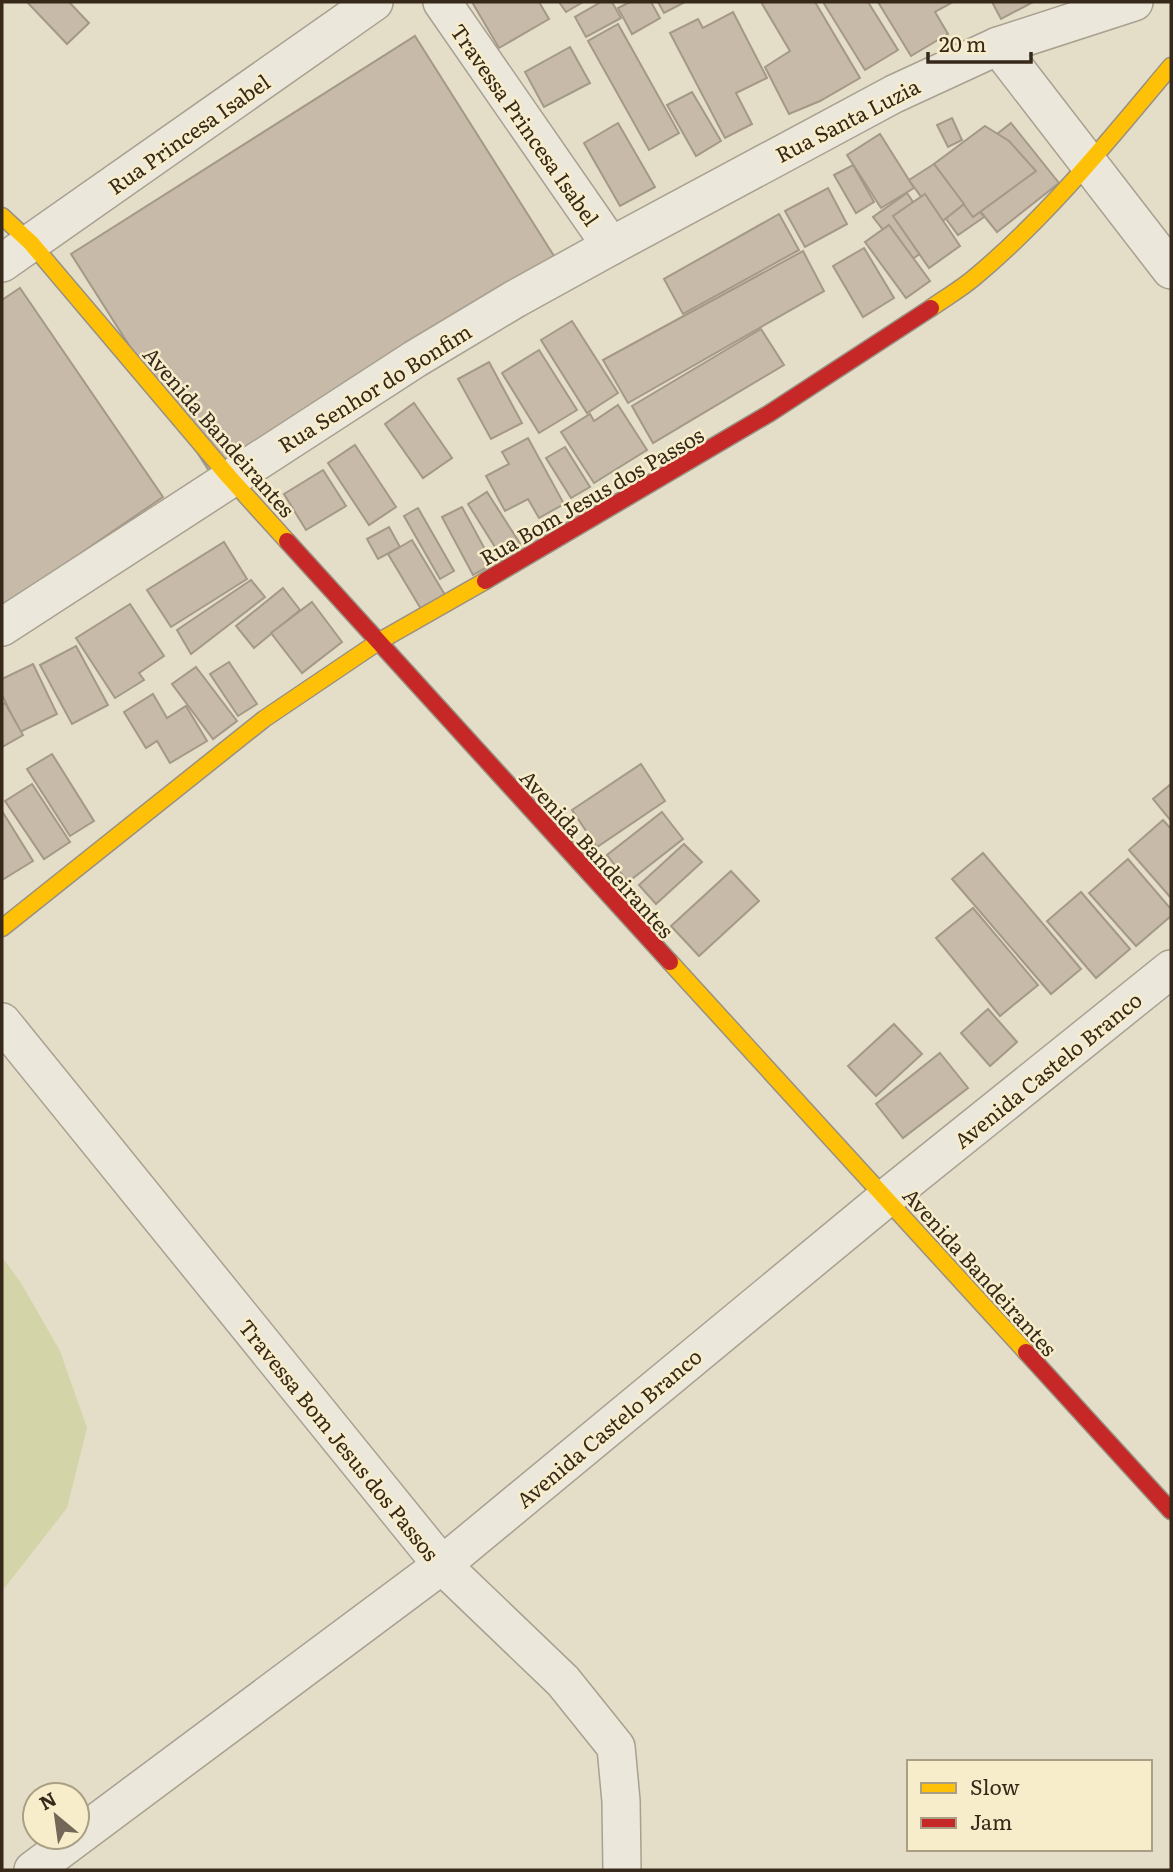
<svg xmlns="http://www.w3.org/2000/svg" width="1173" height="1872" font-family="Literata,serif">
  <style>
    .green { fill: #d3d5a8 }
    .building { fill: #c8baa8; stroke: #a49887; stroke-width: 2 }
    .lines { fill: none; stroke-linecap: round; stroke-linejoin: round }
    .street-casing { stroke: #a8a091; stroke-width: 40 }
    .slow-casing { stroke: #989081; stroke-width: 19 }
    .jam-casing { stroke: #989081; stroke-width: 19 }
    .street { stroke: #ebe7da; stroke-width: 37 }
    .slow { stroke: #ffc107; stroke-width: 16 }
    .jam { stroke: #c62828; stroke-width: 16 }
    .labels { text-anchor: middle; dominant-baseline: central; stroke-width: 5; stroke-linejoin: round; paint-order: stroke }
    .street-label { font-size: 21px; fill: #36291a; stroke: #f8edca }
  </style>
  <rect width="100%" height="100%" fill="#e4ddc7"/>
  <polygon class="green" points="2,1257 21,1283 60,1351 87,1428 67,1508 2,1591"/>
  <g class="building">
    <polygon points="27,2 69,2 89,23 67,44"/>
    <polygon points="472,2 539,2 549,19 499,48"/>
    <polygon points="559,2 583,2 566,12"/>
    <polygon points="601,2 612,2 621,18 586,37 575,17"/>
    <polygon points="630,2 651,2 660,18 632,34 618,8"/>
    <polygon points="658,2 685,2 664,13"/>
    <polygon points="761,2 815,2 860,78 820,101 789,114 765,67 790,51"/>
    <polygon points="823,2 868,2 898,50 865,70"/>
    <polygon points="878,2 953,2 935,12 948,34 911,56"/>
    <polygon points="992,2 1033,2 1001,19"/>
    <polygon points="733,12 767,78 736,93 752,124 725,138 670,33 698,19 703,28"/>
    <polygon points="618,24 679,133 649,150 588,41"/>
    <polygon points="415,36 554,256 211,474 71,254"/>
    <polygon points="570,47 590,83 544,107 525,72"/>
    <polygon points="692,92 721,141 696,156 667,105"/>
    <polygon points="952,118 962,140 948,147 937,125"/>
    <polygon points="618,123 655,187 620,206 584,143"/>
    <polygon points="1011,123 1059,183 997,232 972,201 984,217 958,235 919,182 945,164 950,171"/>
    <polygon points="985,126 1009,141 1036,171 973,217 934,164"/>
    <polygon points="880,134 914,188 881,208 847,155"/>
    <polygon points="934,164 964,204 940,223 909,180"/>
    <polygon points="853,165 874,202 856,213 834,175"/>
    <polygon points="828,188 847,224 805,247 785,211"/>
    <polygon points="907,193 939,241 908,262 873,217"/>
    <polygon points="925,194 960,246 929,268 893,216"/>
    <polygon points="779,214 799,250 683,314 664,279"/>
    <polygon points="889,225 930,281 906,298 865,242"/>
    <polygon points="864,248 894,298 863,317 833,266"/>
    <polygon points="803,251 824,291 628,403 603,360"/>
    <polygon points="20,288 163,497 2,607 2,300"/>
    <polygon points="572,321 618,393 587,413 541,340"/>
    <polygon points="761,329 784,365 653,443 632,406"/>
    <polygon points="539,350 577,410 539,433 502,373"/>
    <polygon points="489,362 522,423 491,439 458,379"/>
    <polygon points="414,403 452,458 423,478 385,424"/>
    <polygon points="618,405 647,450 594,483 561,432 590,414 594,421"/>
    <polygon points="528,438 564,504 539,518 528,499 505,511 486,476 509,464 502,452"/>
    <polygon points="355,445 396,507 369,525 328,463"/>
    <polygon points="565,447 590,487 571,498 546,458"/>
    <polygon points="323,470 346,506 306,530 284,494"/>
    <polygon points="487,492 521,545 502,558 468,504"/>
    <polygon points="462,507 493,564 473,575 442,517"/>
    <polygon points="418,508 454,571 440,579 404,516"/>
    <polygon points="389,527 400,547 378,559 367,539"/>
    <polygon points="412,540 445,595 421,609 388,554"/>
    <polygon points="224,542 247,579 171,627 147,590"/>
    <polygon points="251,580 265,597 191,654 177,630"/>
    <polygon points="283,588 300,610 254,648 236,626"/>
    <polygon points="312,602 342,642 302,673 271,633"/>
    <polygon points="130,604 164,656 139,673 144,680 115,698 76,638"/>
    <polygon points="76,646 108,705 72,724 40,665"/>
    <polygon points="229,662 257,704 238,716 210,674"/>
    <polygon points="33,664 57,714 20,732 2,695 2,679"/>
    <polygon points="196,667 237,721 213,739 172,684"/>
    <polygon points="153,694 167,718 186,706 207,741 170,763 157,741 146,748 124,712"/>
    <polygon points="5,703 23,735 2,747 2,705"/>
    <polygon points="52,754 94,821 70,836 27,769"/>
    <polygon points="641,764 665,801 597,847 572,810"/>
    <polygon points="32,784 70,842 44,859 5,801"/>
    <polygon points="1171,784 1171,821 1153,799"/>
    <polygon points="2,811 33,861 2,880"/>
    <polygon points="662,812 683,839 628,882 607,855"/>
    <polygon points="1163,820 1171,829 1171,898 1129,850"/>
    <polygon points="684,844 702,862 656,904 639,885"/>
    <polygon points="983,853 1081,969 1051,994 952,879"/>
    <polygon points="1128,859 1171,909 1171,916 1136,946 1089,893"/>
    <polygon points="731,871 759,901 699,956 671,926"/>
    <polygon points="1081,892 1130,949 1096,978 1047,921"/>
    <polygon points="973,908 1038,985 1000,1016 936,938"/>
    <polygon points="988,1009 1017,1042 990,1066 961,1033"/>
    <polygon points="894,1024 922,1054 876,1096 848,1066"/>
    <polygon points="940,1053 968,1088 903,1138 876,1104"/>
  </g>
  <g class="lines">
    <defs>
      <g id="street">
        <polyline points="442,2 611,246"/>
        <polyline points="998,46 1171,270"/>
        <polyline points="2,263 374,2"/>
        <polyline points="2,627 415,359 515,299 611,246 894,94 998,46 1134,2"/>
        <polyline points="2,1022 442,1565 563,1681 616,1747 621,1801 622,1870"/>
        <polyline points="33,1870 442,1565 886,1198 1171,969"/>
      </g>
      <g id="slow">
        <polyline points="2,216 31,243 230,478 287,541"/>
        <path d="M 931,308 C 945,298 961,289 975,277 C 1049,215 1109,140 1171,66"/>
        <polyline points="2,928 264,719 378,642 485,581"/>
        <polyline points="670,962 1026,1352"/>
      </g>
      <g id="jam">
        <polyline points="287,541 670,962"/>
        <polyline points="485,581 770,413 931,308"/>
        <polyline points="1026,1352 1171,1511"/>
      </g>
    </defs>
    <use href="#street" class="street-casing"/>
    <use href="#slow" class="slow-casing"/>
    <use href="#jam" class="jam-casing"/>
    <use href="#street" class="street"/>
    <use href="#slow" class="slow"/>
    <use href="#jam" class="jam"/>
  </g>
  <g class="labels">
    <g class="street-label">
      <text transform="translate(847 119) rotate(-27)">Rua Santa Luzia</text>
      <text transform="translate(526 124) rotate(55)">Travessa Princesa Isabel</text>
      <text transform="translate(188 133) rotate(-35)">Rua Princesa Isabel</text>
      <text transform="translate(374 387) rotate(-32)">Rua Senhor do Bonfim</text>
      <text transform="translate(220 431) rotate(49)">Avenida Bandeirantes</text>
      <text transform="translate(591 495) rotate(-30)">Rua Bom Jesus dos Passos</text>
      <text transform="translate(598 853) rotate(48)">Avenida Bandeirantes</text>
      <text transform="translate(1047 1069) rotate(-39)">Avenida Castelo Branco</text>
      <text transform="translate(981 1271) rotate(48)">Avenida Bandeirantes</text>
      <text transform="translate(608 1427) rotate(-40)">Avenida Castelo Branco</text>
      <text transform="translate(340 1439) rotate(51)">Travessa Bom Jesus dos Passos</text>
    </g>
  </g>
  <rect width="1173" height="1872" fill="none" stroke="#36291a" stroke-width="7"/>
  <rect x="907" y="1760" width="245" height="91" fill="#f8edca" stroke="#aa9f84" stroke-width="2"/>
  <rect x="921" y="1783" width="35" height="10" fill="#ffc107" stroke="#aa9f84" stroke-width="2"/>
  <text x="970" y="1795" font-size="21" fill="#36291a">Slow</text>
  <rect x="921" y="1818" width="35" height="10" fill="#c62828" stroke="#aa9f84" stroke-width="2"/>
  <text x="970" y="1830" font-size="21" fill="#36291a">Jam</text>
  <g transform="translate(56 1816) rotate(331)"><circle r="33" fill="#f8edca" stroke="#aa9f84" stroke-width="2"/>
  <path d="M0-5L12 26L0 18L-12 26Z" fill="#736857"/>
  <text y="-10" font-size="19" font-weight="bold" text-anchor="middle" fill="#36291a">N</text>
  </g>
  <path d="M928 52v10h103v-10" fill="none" stroke="#36291a" stroke-width="3.5"/>
  <text x="939" y="52" font-size="21" fill="#36291a" stroke="#f8edca" stroke-width="5" paint-order="stroke">20 m</text>
</svg>
